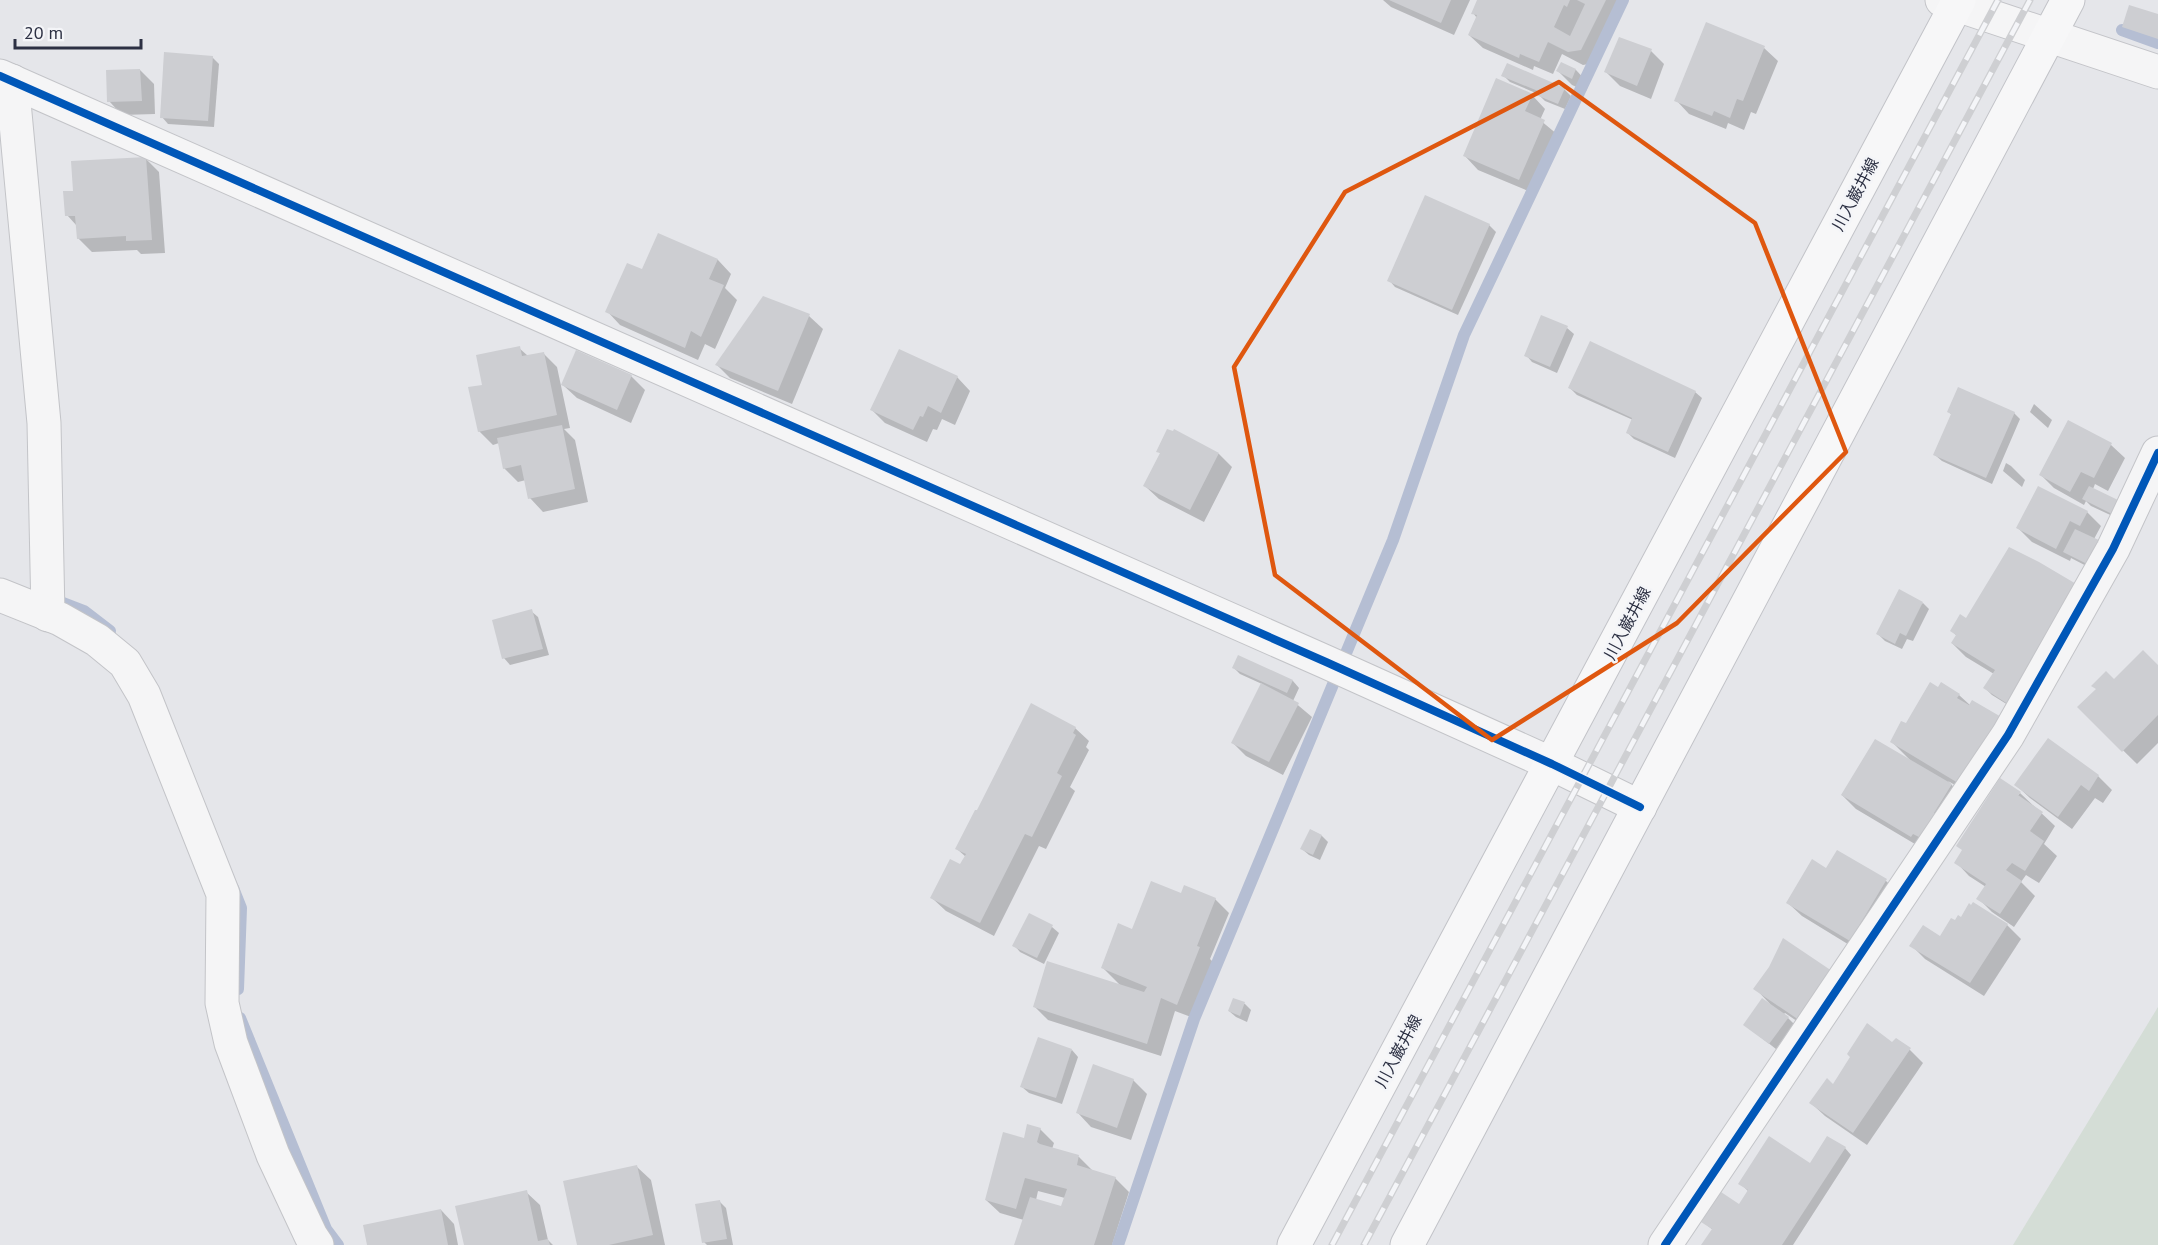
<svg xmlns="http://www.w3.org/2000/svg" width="2158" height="1245" font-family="'PT Sans','Noto Sans JP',sans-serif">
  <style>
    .green { fill: #d4ddd6 }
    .shadow { fill: #0003; fill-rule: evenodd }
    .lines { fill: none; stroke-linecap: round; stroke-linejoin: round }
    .stream { stroke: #b5bed3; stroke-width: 12 }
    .building { fill: #cdced2 }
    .minor-casing { stroke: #c3c4c8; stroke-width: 35 }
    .major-casing { stroke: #c2c3c8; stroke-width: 35 }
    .minor { stroke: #f5f5f6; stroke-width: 33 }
    .major { stroke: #f7f7f8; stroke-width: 33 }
    .rail-casing { stroke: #cecfd2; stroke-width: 7 }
    .rail { stroke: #f4f5f8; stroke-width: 4.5; stroke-dasharray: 14; stroke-linecap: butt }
    .cycleway-casing { stroke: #f4f5f8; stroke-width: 11 }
    .cycleway { stroke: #0057b8; stroke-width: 8 }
    .marked { fill: none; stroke: #df570f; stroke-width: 4.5; stroke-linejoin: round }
    .labels { text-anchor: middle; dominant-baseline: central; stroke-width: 5; stroke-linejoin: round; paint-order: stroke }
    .street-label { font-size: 16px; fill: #2c3043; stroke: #f4f5f8 }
  </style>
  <rect width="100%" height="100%" fill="#e5e6ea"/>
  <polygon class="green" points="2158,1007 2158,1245 2013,1245"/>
  <g class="shadow">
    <polygon points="1383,0 1470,0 1454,35 1391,7"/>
    <polygon points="1479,0 1625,0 1594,63 1583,65 1562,54 1553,74 1534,66 1533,70 1483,48 1469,35 1477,18 1473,13"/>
    <polygon points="2158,16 2158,42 2130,33 2123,26"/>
    <polygon points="1707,24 1764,48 1778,61 1756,114 1751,112 1744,130 1728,123 1726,129 1689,114 1676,100"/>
    <polygon points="1651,51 1664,64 1651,99 1620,86 1606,72"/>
    <polygon points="212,57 219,64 214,127 168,124 162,117"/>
    <polygon points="1562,64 1576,70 1589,84 1586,91 1572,85 1558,71"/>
    <polygon points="140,70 154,84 155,114 122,115 109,101"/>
    <polygon points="1503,75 1564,89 1571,96 1565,109 1545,101 1538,94 1510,82"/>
    <polygon points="1532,95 1545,109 1540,120 1558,135 1533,193 1478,170 1465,156"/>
    <polygon points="146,159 159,172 165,253 141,254 137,250 92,252 78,238 77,226 67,215 74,192"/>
    <polygon points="1489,225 1496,232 1458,315 1395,287 1389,280"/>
    <polygon points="659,235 718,260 731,274 725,288 737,300 715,349 705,344 698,360 620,325 607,311 642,271"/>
    <polygon points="764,298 809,316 823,329 792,404 730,378 717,365"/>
    <polygon points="1567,328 1574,334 1557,373 1532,362 1526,355"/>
    <polygon points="519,348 528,356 544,354 557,367 570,428 564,429 575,440 588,502 543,512 530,498 526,480 518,482 504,468 499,443 493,445 479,431 484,386"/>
    <polygon points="631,376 645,390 631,423 577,398 563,385"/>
    <polygon points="957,377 970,391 955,425 942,419 937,430 933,429 927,442 885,423 872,410"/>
    <polygon points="1570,388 1695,392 1702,398 1675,458 1634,439 1627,432 1633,420 1577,395"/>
    <polygon points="2034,404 2052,420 2048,428 2030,412"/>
    <polygon points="1949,412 2014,413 2020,419 1992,484 1942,461 1935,455 1952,415"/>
    <polygon points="2069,422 2111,445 2125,458 2108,491 2095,484 2093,489 2121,520 2091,506 2086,501 2084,505 2054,488 2041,475"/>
    <polygon points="1158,451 1219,454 1232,467 1204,522 1159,499 1145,486 1161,454"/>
    <polygon points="2006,463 2011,466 2025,480 2022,487 2003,471"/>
    <polygon points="2087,512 2101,526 2094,539 2098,572 2071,558 2070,561 2032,542 2018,528"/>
    <polygon points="1923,603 1929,609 1913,641 1907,639 1902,649 1885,641 1878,634"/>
    <polygon points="531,611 538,617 549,655 510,665 504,658"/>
    <polygon points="1967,620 2021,713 1992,695 1985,688 1994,674 1966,657 1952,643 1957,636 1952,631"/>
    <polygon points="1239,657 1293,681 1299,688 1293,701 1312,717 1283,775 1246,756 1233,743 1262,684 1240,674 1234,668"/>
    <polygon points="2158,667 2158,743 2137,764 2079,707"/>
    <polygon points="1942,684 1959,695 1971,706 1977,798 1948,781 1965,799 1925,850 1856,809 1842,795 1910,760 1892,742"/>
    <polygon points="1075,728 1089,741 1086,747 1089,750 1070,787 1075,791 1046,849 1039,846 994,936 946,911 932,898 961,866 966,857 957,849 978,812"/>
    <polygon points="2098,776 2112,790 2103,803 2095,798 2072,829 2030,798 2016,785"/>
    <polygon points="2020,793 2055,826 2044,844 2057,856 2039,883 2026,875 2021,882 2035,896 2014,927 1992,912 1978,898 1986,887 1969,876 1956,862"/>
    <polygon points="1310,831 1322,836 1328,842 1320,860 1309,855 1302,849"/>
    <polygon points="1838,852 1886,881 1900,894 1864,954 1802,916 1788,903 1826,870"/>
    <polygon points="1182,895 1215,899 1229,913 1210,959 1213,962 1191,1017 1175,1011 1161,1056 1048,1020 1034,1006 1121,986 1103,968 1133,931"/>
    <polygon points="1029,915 1052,927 1059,933 1044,964 1020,952 1014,945"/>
    <polygon points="2004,922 2021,939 1984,996 1925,959 1911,945"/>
    <polygon points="1770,967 1813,1032 1785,1013 1784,1014 1794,1024 1776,1049 1745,1025 1770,1004 1755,988"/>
    <polygon points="1234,1000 1245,1004 1251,1010 1247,1022 1236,1017 1229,1011"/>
    <polygon points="1893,1044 1910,1050 1923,1063 1867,1145 1825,1116 1811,1103"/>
    <polygon points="1072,1050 1078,1057 1062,1104 1029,1093 1022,1087"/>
    <polygon points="1133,1080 1147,1094 1131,1140 1091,1127 1078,1113"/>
    <path d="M 1040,1129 L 1054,1143 L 1052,1149 L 1079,1157 L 1093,1171 L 1115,1178 L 1129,1192 L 1112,1245 L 1015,1245 L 1024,1220 L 1000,1213 L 986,1200 L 1025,1140 ZM 1038,1191 L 1065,1198 L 1062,1208 L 1036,1200 Z"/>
    <polygon points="1845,1148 1851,1155 1793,1245 1703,1245 1713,1230 1703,1222 1740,1206 1749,1192 1740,1183 1811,1165"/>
    <polygon points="637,1167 651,1180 665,1245 579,1245"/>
    <polygon points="526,1192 540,1205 548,1240 553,1245 466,1245"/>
    <polygon points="719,1201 726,1208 733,1245 707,1245 704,1242"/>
    <polygon points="441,1210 454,1224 458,1245 369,1245"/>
  </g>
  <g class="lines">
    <g class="stream">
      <polyline points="2122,30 2158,43"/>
      <polyline points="58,601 84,611 110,631"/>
      <polyline points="233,888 241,908 238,989"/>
      <polyline points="240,1018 326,1229 338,1245"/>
      <polyline points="1118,1245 1194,1019 1393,540 1464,335 1623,0"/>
    </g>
  </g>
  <g class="building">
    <polygon points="1389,0 1451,0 1441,23"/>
    <polygon points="1477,0 1570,0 1567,7 1564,5 1554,27 1570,36 1585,4 1577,0 1606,0 1581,50 1568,52 1548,42 1539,62 1520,54 1519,58 1468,35 1477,15 1471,14"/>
    <polygon points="2129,5 2158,14 2158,39 2122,27"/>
    <polygon points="1706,22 1765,46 1743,101 1737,99 1730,118 1714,111 1712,116 1674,101"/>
    <polygon points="1619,37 1652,49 1637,86 1604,72"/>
    <polygon points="164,52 213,56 208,121 160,118"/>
    <polygon points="1561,62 1576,69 1572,79 1556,71"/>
    <polygon points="1507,63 1565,88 1558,104 1536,95 1538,91 1501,76"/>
    <polygon points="140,69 142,101 107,102 106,70"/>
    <polygon points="1496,78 1533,94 1525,111 1545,120 1519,180 1463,156"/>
    <polygon points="146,157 152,240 126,241 126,236 77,239 75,216 65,216 63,191 73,191 71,161"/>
    <polygon points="1425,195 1490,224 1452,310 1387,281"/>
    <polygon points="658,233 718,259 709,279 724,285 701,337 691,331 685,348 605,312 627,263 642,269"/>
    <polygon points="763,296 810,314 778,391 715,365"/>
    <polygon points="1541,315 1568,326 1550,367 1524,356"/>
    <polygon points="1590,341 1696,391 1668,452 1626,433 1632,418 1568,388"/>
    <polygon points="520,346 522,356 544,352 557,415 478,432 468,387 482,385 476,355"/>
    <polygon points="899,349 958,376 941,413 928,406 923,417 920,416 913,430 870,410"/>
    <polygon points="576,350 632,375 617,410 561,385"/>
    <polygon points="1958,387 2015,412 1986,478 1933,455 1951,414 1947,412"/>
    <polygon points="2068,420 2112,443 2094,478 2081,472 2070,492 2039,475"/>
    <polygon points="562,425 575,489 528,499 521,465 503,469 497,438"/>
    <polygon points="1167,429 1173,431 1174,429 1219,453 1190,510 1143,486 1160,453 1156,452"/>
    <polygon points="2038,486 2088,511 2080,526 2070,521 2056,549 2016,528"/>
    <polygon points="2089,486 2120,501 2114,515 2082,499"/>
    <polygon points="2075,529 2103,542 2091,566 2063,552"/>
    <polygon points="2009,547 2039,562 2083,588 2014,708 1983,688 1995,670 1951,643 1956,635 1950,631 1960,614 1966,618"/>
    <polygon points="1899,589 1923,602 1906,636 1900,633 1895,644 1876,634"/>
    <polygon points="532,609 543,649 502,659 492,620"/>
    <polygon points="2143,650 2158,665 2158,715 2122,752 2077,707 2096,689 2091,686 2106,671 2114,679"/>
    <polygon points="1238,655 1293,680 1287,693 1232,668"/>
    <polygon points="1930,682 1938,687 1941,682 1960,694 1957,698 1969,705 1972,700 2003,718 1963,786 1890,742 1901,721 1906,723"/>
    <polygon points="1261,683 1299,703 1269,762 1231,743"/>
    <polygon points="1031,703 1076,727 1073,733 1076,735 1057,773 1062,776 1032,837 1025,834 980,923 930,898 950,859 960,864 966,854 955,849 975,810 977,810"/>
    <polygon points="2048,738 2099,775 2089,791 2081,785 2058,817 2014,785"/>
    <polygon points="1875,739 1952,784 1934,813 1940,816 1925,840 1913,834 1911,837 1841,795"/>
    <polygon points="2000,778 2021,792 2018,795 2043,812 2030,831 2044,841 2025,871 2012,863 2006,870 2022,881 2000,914 1976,899 1986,884 1954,863 1962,850 1956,846"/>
    <polygon points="1310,829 1322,835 1313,855 1300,849"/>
    <polygon points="1837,850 1887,879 1850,941 1786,903 1812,859 1826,868"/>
    <polygon points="1151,881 1181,893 1184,885 1216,898 1197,946 1200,947 1177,1005 1161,998 1147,1044 1033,1007 1047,961 1144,992 1147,987 1101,968 1118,923 1132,929"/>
    <polygon points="1973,902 2008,924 1970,983 1909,946 1923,925 1940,936 1951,918 1955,920 1958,915 1961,917 1969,903 1971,905"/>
    <polygon points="1029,913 1053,925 1037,958 1012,946"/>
    <polygon points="1783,938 1832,971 1799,1020 1753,989 1769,967"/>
    <polygon points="1233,998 1245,1002 1240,1016 1228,1011"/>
    <polygon points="1762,998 1789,1017 1769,1044 1743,1025"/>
    <polygon points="1867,1023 1892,1042 1896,1038 1911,1048 1853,1133 1809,1103 1827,1078 1833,1084 1850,1057 1847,1054"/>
    <polygon points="1038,1037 1072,1049 1056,1098 1020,1087"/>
    <polygon points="1093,1064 1134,1079 1117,1128 1076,1113"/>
    <polygon points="1027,1124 1041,1128 1037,1142 1040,1144 1079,1155 1077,1165 1116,1177 1094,1245 1014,1245 1030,1197 1061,1206 1067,1189 1025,1178 1016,1209 985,1200 1003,1132 1024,1138"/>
    <polygon points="1769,1136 1810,1163 1827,1136 1846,1147 1782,1245 1701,1245 1712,1229 1701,1222 1721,1192 1739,1204 1748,1190 1738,1184"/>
    <polygon points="637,1165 653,1235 609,1245 577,1245 563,1181"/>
    <polygon points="527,1190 538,1241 548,1239 550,1245 464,1245 455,1206"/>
    <polygon points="720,1200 727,1239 702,1243 695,1204"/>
    <polygon points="441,1209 448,1245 367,1245 363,1225"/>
  </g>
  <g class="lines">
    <defs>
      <g id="minor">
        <polyline points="1942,0 2158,72"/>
        <polyline points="0,76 1326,662 1552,764 1640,807"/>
        <polyline points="12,81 44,423 48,615"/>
        <polyline points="0,595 60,619 97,640 125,663 144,695 223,894 222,1003 231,1043 273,1155 311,1236 317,1245"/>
        <polyline points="1665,1245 2008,735 2113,549 2158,453"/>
      </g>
      <g id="major">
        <polyline points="1294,1245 1959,0"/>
        <polyline points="1407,1245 2068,0"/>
      </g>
    </defs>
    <use href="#minor" class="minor-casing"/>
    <use href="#major" class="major-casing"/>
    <use href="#minor" class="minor"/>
    <use href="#major" class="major"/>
    <defs>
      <g id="rail">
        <polyline points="1332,1245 1998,0"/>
        <polyline points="1364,1245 2030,0"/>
      </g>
    </defs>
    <use href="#rail" class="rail-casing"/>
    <use href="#rail" class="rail"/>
    <defs>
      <g id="cycleway">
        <polyline points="0,76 1326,662 1552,764 1640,807"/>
        <polyline points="1665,1245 2008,735 2113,549 2158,453"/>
      </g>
    </defs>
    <use href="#cycleway" class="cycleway-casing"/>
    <use href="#cycleway" class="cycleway"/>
  </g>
  <path class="marked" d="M 1559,82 L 1755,223 L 1846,452 L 1677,623 L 1492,740 L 1275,575 L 1234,367 L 1345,192 Z"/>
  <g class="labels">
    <g class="street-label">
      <text transform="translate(1855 194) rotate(-62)">川入巌井線</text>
      <text transform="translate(1627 623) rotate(-62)">川入巌井線</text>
      <text transform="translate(1398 1051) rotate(-62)">川入巌井線</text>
    </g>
  </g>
  <path d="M15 39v9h126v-9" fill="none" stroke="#2c3043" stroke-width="3"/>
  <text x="24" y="39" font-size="18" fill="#2c3043" stroke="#f4f5f8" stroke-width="4.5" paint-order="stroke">20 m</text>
</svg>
